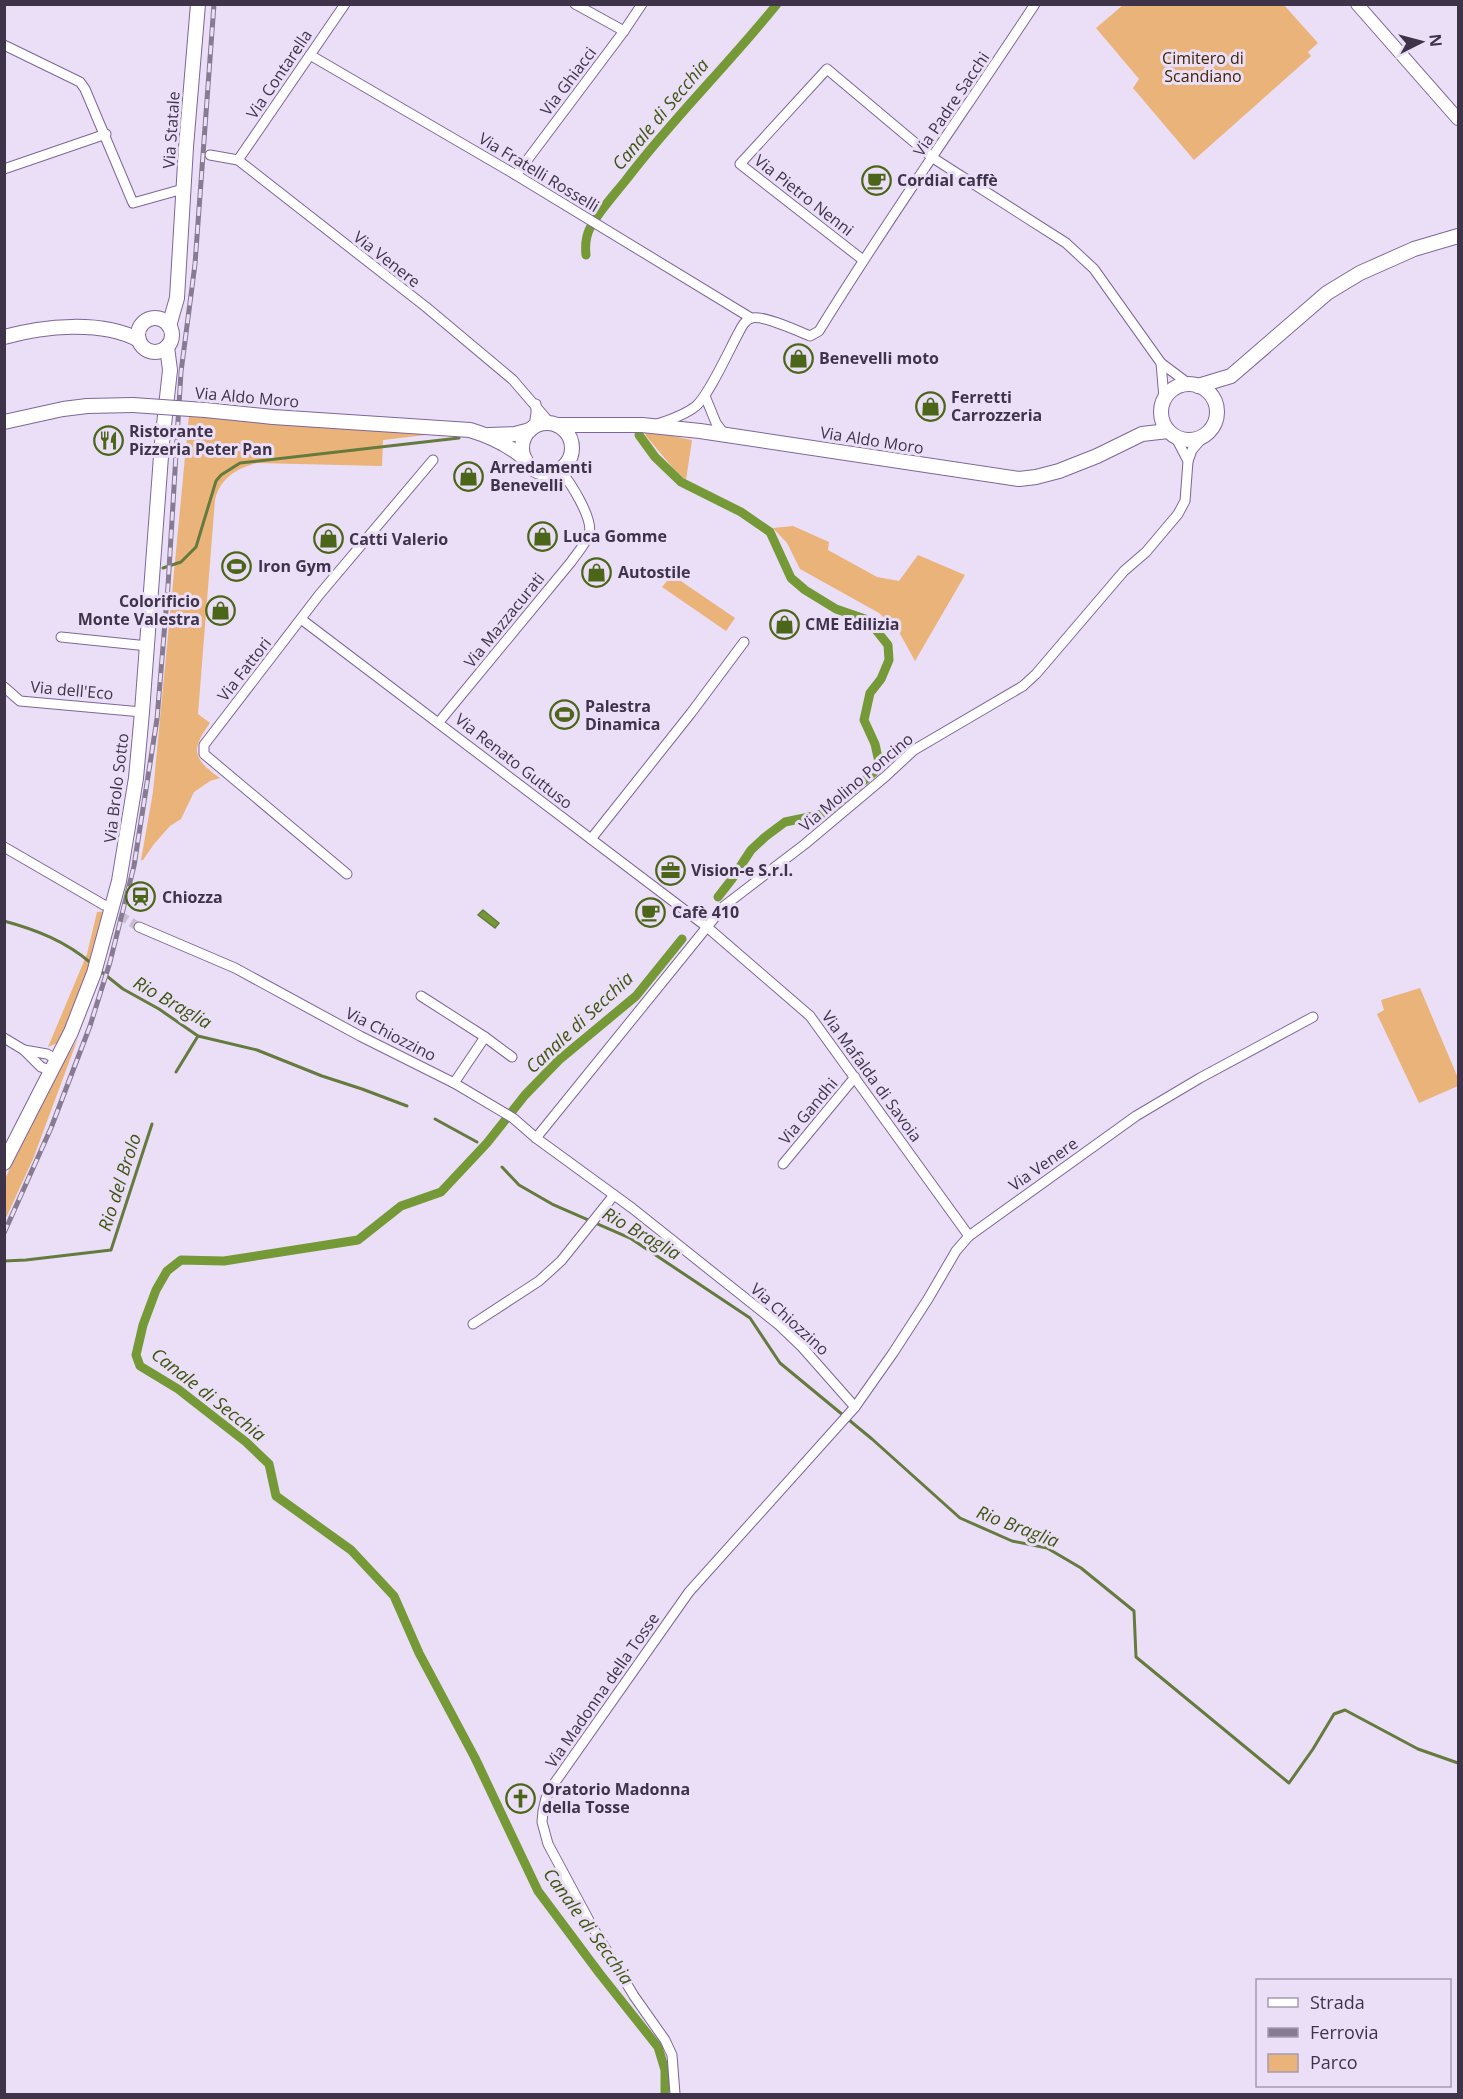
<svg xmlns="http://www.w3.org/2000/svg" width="1463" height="2099" font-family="'Open Sans',sans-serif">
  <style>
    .green { fill: #eab37a }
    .water { fill: #759937; stroke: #657a3d; stroke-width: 1.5 }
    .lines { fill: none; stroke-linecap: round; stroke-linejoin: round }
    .stream { stroke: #657a3d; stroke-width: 3 }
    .canal { stroke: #759937; stroke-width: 9 }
    .minor-tunnel { stroke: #c8bdd4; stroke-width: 9; stroke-dasharray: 9 4.5; stroke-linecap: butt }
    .minor-casing { stroke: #7f6598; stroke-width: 11 }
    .tertiary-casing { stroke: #7f6598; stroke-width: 14 }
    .secondary-casing { stroke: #7f6598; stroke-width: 16 }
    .minor { stroke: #fff; stroke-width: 9 }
    .tertiary { stroke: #fff; stroke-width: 12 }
    .secondary { stroke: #fff; stroke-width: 14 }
    .rail-casing { stroke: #867b92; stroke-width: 5 }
    .rail { stroke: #eadff7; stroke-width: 3; stroke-dasharray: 9; stroke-linecap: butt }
    .secondary-bridge-casing { stroke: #7f6598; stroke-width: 16; stroke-linecap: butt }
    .secondary-bridge { stroke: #fff; stroke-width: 14 }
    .labels { text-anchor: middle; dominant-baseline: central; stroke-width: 6; stroke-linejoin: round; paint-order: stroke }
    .park-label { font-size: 16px; fill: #412500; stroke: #eadff7 }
    .street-label { font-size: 16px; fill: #3f334a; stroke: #eadff7 }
    .poi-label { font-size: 16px; font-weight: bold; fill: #3f334a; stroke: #eadff7; text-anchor: start }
    .water-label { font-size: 18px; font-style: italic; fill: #3e550f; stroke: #eadff7 }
  </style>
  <rect width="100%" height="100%" fill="#eadff7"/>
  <g class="green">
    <polygon points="1123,5 1284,5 1318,43 1308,52 1311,56 1194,160 1133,88 1139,79 1096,28"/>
    <path d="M 189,415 L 442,433 L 383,440 L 382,466 L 257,463 C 237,468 220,478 215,500 L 198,714 L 210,723 C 190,750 193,759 220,778 L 210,781 L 194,792 L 181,819 L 170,826 L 154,844 L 143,860 L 141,860 L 153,792 Z"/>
    <polygon points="644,430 692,440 686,480 673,468 646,436"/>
    <polygon points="793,526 829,542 828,550 877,577 899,581 918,555 965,575 915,661 899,632 879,613 800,569 787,543 773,528"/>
    <polygon points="672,575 735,618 726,631 662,587"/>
    <polygon points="106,911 92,971 60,1042 48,1047 87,954 97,912"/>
    <polygon points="1420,988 1458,1078 1458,1086 1419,1103 1377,1014 1384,1010 1381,1000"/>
    <polygon points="78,1038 33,1159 5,1220 5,1179 44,1096"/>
  </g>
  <polygon class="water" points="483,910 499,923 495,928 478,915"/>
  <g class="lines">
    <g class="stream">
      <polyline points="163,568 181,562 196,547 216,481 221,475 240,463 459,438"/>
      <path d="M 4,921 C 37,930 65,941 91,963"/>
      <polyline points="98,969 123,989 159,1009 198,1036 257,1050 322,1076 362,1089 407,1106"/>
      <polyline points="176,1072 198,1036"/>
      <polyline points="435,1119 477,1142"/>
      <polyline points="502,1167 519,1185 552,1204 630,1238 750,1318 780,1363 872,1439 960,1518 1012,1541 1047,1548 1081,1568 1134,1611 1136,1657 1289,1783 1313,1749 1334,1714 1345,1710 1418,1749 1458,1763"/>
      <polyline points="4,1261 26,1260 111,1250 152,1124"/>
    </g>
    <g class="canal">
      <path d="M 586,255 C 585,246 586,236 590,228 C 599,211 614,195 626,180 C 673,118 728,65 777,4"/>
      <polyline points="639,435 655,457 681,482 741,512 770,532 791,578 805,590 836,609 868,620 888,645 889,660 881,679 870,693 864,720 875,744 879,762 874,772 833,807 819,815 785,822 765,837 751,850 732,879 718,897"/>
      <polyline points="665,2094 665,2070 658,2047 600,1974 538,1891 475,1758 419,1653 394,1596 351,1550 276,1496 269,1464 246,1442 178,1389 140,1366 136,1355 143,1325 156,1290 167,1271 181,1260 224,1261 358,1240 401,1206 441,1192 487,1143 525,1095 559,1060 636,996 682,939"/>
    </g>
    <polyline class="minor-tunnel" points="108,908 139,927"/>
    <defs>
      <g id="minor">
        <polyline points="575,4 624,31"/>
        <polyline points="4,45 80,82 85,89 133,203 183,189"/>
        <polyline points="310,55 516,175 751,318"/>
        <polyline points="210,155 238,160 426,307 513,380 550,423"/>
        <polyline points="238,160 345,4"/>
        <polyline points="4,169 106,134"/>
        <polyline points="516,175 624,31 642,4"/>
        <polyline points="863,260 740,164 827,69 933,158 1066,243 1094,269 1161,363 1189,384"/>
        <polyline points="1161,363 1164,398"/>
        <polyline points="705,396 716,423 725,435"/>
        <path d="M 657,424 C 670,420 685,415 696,406 C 709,395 729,350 739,332 C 742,326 745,320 752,318 C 763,315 798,331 810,336 L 819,331 C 887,220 963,113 1035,4"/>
        <polyline points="534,427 536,413 536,404"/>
        <polyline points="1176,438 1188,461"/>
        <polyline points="301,619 707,927 810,1016 969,1236"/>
        <polyline points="61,637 148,646"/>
        <polyline points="4,687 20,701 142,712"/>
        <path d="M 439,722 L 571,562 C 577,553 586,544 589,534 C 594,519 570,482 560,470"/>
        <polyline points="591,839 691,713 744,642"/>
        <polyline points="4,847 104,905"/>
        <polyline points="347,874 204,754 204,745 319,595 433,460"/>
        <polyline points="139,927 235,968 360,1036 454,1083 513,1118 536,1138 632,1208 779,1325 802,1347 855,1407"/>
        <polyline points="421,996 485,1037 454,1083"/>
        <polyline points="485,1037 512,1057"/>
        <polyline points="4,1038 24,1050"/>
        <polyline points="50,1070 41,1067 24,1050 47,1054 56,1059"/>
        <polyline points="536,1138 724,906 805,844 886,776 914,750 1023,686 1036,674 1124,571 1146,552 1178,514 1185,501 1188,461 1192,450 1204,436"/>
        <polyline points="783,1164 855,1077"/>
        <polyline points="473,1324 539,1281 561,1261 614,1195"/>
        <polyline points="675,2094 672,2055 665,2040 634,1996 592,1926 548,1844 542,1822 543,1811 546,1798 551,1788 689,1592 855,1407 893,1353 928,1299 956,1251 969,1236 1136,1116 1200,1078 1313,1017"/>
      </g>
      <polyline id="tertiary" points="1357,4 1458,119"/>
      <g id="secondary">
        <circle cx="155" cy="335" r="17"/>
        <polyline points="169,326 177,298 186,147 198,4"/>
        <path d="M 4,337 C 44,326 101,320 139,340"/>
        <circle cx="1189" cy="412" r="28"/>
        <polyline points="1198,386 1231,376 1327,293 1360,273 1414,249 1458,236"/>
        <path d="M 205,410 L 273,417 L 470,430 C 490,436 508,444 525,459"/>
        <polyline points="4,422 63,409 87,406 133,405"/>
        <circle cx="547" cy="448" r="25"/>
        <polyline points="557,425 642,425 700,431 1019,479 1036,477 1059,471 1097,456 1142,434 1168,431"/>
        <polyline points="489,435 515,434 530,430"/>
        <polyline points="4,1163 71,1032 94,973 119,881 136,778 142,712 162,443 170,370 167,347"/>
      </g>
    </defs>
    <use href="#minor" class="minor-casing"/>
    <use href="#tertiary" class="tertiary-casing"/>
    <use href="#secondary" class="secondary-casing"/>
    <use href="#minor" class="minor"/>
    <use href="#tertiary" class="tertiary"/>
    <use href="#secondary" class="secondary"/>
    <defs>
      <polyline id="rail" points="4,1233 51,1128 90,1026 110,962 134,866 157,719 168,586 181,372 195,264 214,4"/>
    </defs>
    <use href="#rail" class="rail-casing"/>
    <use href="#rail" class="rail"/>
    <defs>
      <polyline id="secondary-bridge" points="133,405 205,410"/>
    </defs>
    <use href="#secondary-bridge" class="secondary-bridge-casing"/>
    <use href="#secondary-bridge" class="secondary-bridge"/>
  </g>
  <defs>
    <symbol id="cafe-ring" viewBox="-11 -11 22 22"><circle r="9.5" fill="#eadff7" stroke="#4b6618" stroke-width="1.5"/><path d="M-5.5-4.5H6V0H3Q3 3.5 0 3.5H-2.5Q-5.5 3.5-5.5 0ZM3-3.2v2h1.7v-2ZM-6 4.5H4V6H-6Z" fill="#4b6618"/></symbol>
    <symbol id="shop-ring" viewBox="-11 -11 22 22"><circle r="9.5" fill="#eadff7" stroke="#4b6618" stroke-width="1.5"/><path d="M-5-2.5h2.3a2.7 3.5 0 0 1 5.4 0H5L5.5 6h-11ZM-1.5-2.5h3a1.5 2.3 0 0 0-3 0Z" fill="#4b6618"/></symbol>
    <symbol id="restaurant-ring" viewBox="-11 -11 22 22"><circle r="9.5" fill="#eadff7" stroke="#4b6618" stroke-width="1.5"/><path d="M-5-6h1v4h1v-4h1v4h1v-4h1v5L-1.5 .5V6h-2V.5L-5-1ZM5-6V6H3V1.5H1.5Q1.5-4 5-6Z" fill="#4b6618"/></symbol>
    <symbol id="stadium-ring" viewBox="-11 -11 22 22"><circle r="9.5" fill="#eadff7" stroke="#4b6618" stroke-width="1.5"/><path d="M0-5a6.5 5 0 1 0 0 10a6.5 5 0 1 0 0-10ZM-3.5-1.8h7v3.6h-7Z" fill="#4b6618"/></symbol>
    <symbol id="office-ring" viewBox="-11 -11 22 22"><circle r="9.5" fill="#eadff7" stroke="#4b6618" stroke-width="1.5"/><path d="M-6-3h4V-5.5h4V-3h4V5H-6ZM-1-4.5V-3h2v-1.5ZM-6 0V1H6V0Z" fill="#4b6618"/></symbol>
    <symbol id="station-ring" viewBox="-11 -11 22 22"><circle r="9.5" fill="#eadff7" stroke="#4b6618" stroke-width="1.5"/><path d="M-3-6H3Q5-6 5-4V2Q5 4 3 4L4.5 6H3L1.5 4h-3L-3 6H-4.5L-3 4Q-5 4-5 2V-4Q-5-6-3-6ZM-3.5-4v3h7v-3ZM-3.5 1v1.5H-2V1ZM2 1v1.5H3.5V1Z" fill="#4b6618"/></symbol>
    <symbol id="church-ring" viewBox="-11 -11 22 22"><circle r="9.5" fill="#eadff7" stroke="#4b6618" stroke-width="1.5"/><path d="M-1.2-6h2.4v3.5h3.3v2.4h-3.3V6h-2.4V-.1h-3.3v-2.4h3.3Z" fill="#4b6618"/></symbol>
  </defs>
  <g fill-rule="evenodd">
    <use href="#cafe-ring" x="860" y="164" width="33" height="33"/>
    <use href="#shop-ring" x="782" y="342" width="33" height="33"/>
    <use href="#shop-ring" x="914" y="390" width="33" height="33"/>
    <use href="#restaurant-ring" x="92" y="424" width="33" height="33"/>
    <use href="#shop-ring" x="452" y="460" width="33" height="33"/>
    <use href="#shop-ring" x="526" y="520" width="33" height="33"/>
    <use href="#shop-ring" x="312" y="522" width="33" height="33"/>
    <use href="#stadium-ring" x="220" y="550" width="33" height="33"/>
    <use href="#shop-ring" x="580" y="556" width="33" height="33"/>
    <use href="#shop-ring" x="204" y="594" width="33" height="33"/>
    <use href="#shop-ring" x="768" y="608" width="33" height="33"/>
    <use href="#stadium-ring" x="548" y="698" width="33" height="33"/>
    <use href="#office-ring" x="654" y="854" width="33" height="33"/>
    <use href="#station-ring" x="124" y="880" width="33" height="33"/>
    <use href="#cafe-ring" x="634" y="896" width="33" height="33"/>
    <use href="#church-ring" x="504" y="1782" width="33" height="33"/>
  </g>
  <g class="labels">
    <g class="park-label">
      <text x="1203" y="58">Cimitero di<tspan x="1203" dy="18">Scandiano</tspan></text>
    </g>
    <g class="street-label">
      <text transform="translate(279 74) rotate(-56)">Via Contarella</text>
      <text transform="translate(568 81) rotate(-53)">Via Ghiacci</text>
      <text transform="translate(951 104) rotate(-56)">Via Padre Sacchi</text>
      <text transform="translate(171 130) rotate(-86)">Via Statale</text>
      <text transform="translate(539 172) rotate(31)">Via Fratelli Rosselli</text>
      <text transform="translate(804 195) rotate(38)">Via Pietro Nenni</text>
      <text transform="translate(387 259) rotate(38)">Via Venere</text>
      <text transform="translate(247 397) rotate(5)">Via Aldo Moro</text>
      <text transform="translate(872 440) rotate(9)">Via Aldo Moro</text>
      <text transform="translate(504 620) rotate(-51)">Via Mazzacurati</text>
      <text transform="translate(244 669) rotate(-52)">Via Fattori</text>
      <text transform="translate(72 690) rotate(5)">Via dell'Eco</text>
      <text transform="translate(514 761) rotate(38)">Via Renato Guttuso</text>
      <text transform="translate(856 782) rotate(-40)">Via Molino Poncino</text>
      <text transform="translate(116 788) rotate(-83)">Via Brolo Sotto</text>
      <text transform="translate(391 1034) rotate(27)">Via Chiozzino</text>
      <text transform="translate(872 1076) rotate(54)">Via Mafalda di Savoia</text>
      <text transform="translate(808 1111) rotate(-50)">Via Gandhi</text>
      <text transform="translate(1043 1164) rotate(-35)">Via Venere</text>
      <text transform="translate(790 1319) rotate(42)">Via Chiozzino</text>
      <text transform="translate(602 1690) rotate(-55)">Via Madonna della Tosse</text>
    </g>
    <g class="poi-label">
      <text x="897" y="180">Cordial caffè</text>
      <text x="819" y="358">Benevelli moto</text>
      <text x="951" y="397">Ferretti<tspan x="951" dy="18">Carrozzeria</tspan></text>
      <text x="129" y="431">Ristorante<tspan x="129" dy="18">Pizzeria Peter Pan</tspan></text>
      <text x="490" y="467">Arredamenti<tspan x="490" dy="18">Benevelli</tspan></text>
      <text x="563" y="536">Luca Gomme</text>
      <text x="349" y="539">Catti Valerio</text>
      <text x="258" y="566">Iron Gym</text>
      <text x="618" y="572">Autostile</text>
      <text x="200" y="601" text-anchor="end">Colorificio<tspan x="200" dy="18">Monte Valestra</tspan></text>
      <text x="805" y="624">CME Edilizia</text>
      <text x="585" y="706">Palestra<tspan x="585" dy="18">Dinamica</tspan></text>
      <text x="691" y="870">Vision-e S.r.l.</text>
      <text x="162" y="897">Chiozza</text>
      <text x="672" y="912">Cafè 410</text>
      <text x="542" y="1789">Oratorio Madonna<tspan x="542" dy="18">della Tosse</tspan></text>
    </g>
    <g class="water-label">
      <text transform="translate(660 114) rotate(-50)">Canale di Secchia</text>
      <text transform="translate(173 1002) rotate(30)">Rio Braglia</text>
      <text transform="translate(579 1022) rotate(-43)">Canale di Secchia</text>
      <text transform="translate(119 1182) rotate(-72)">Rio del Brolo</text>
      <text transform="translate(642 1233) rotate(30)">Rio Braglia</text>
      <text transform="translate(209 1394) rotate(38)">Canale di Secchia</text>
      <text transform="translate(1018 1526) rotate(21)">Rio Braglia</text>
      <text transform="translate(589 1926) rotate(54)">Canale di Secchia</text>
    </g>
  </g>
  <rect width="1463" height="2099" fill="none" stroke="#3f334a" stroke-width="12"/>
  <rect x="1256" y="1979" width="195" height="108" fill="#eadff7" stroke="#a69ab2" stroke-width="1.5"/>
  <rect x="1268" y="1998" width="30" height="9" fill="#ffffff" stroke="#a69ab2" stroke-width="1.5"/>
  <text x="1310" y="2009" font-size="18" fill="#3f334a">Strada</text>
  <rect x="1268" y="2028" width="30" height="9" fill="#867b92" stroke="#a69ab2" stroke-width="1.5"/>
  <text x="1310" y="2039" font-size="18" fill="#3f334a">Ferrovia</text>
  <rect x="1268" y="2054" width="30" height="18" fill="#eab37a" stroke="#a69ab2" stroke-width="1.5"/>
  <text x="1310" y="2069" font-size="18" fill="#3f334a">Parco</text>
  <g transform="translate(1421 42) rotate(84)" stroke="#eadff7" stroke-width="4.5" paint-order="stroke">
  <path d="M0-4.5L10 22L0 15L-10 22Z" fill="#3f334a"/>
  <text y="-9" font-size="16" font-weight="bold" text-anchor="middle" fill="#3f334a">N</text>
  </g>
</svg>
